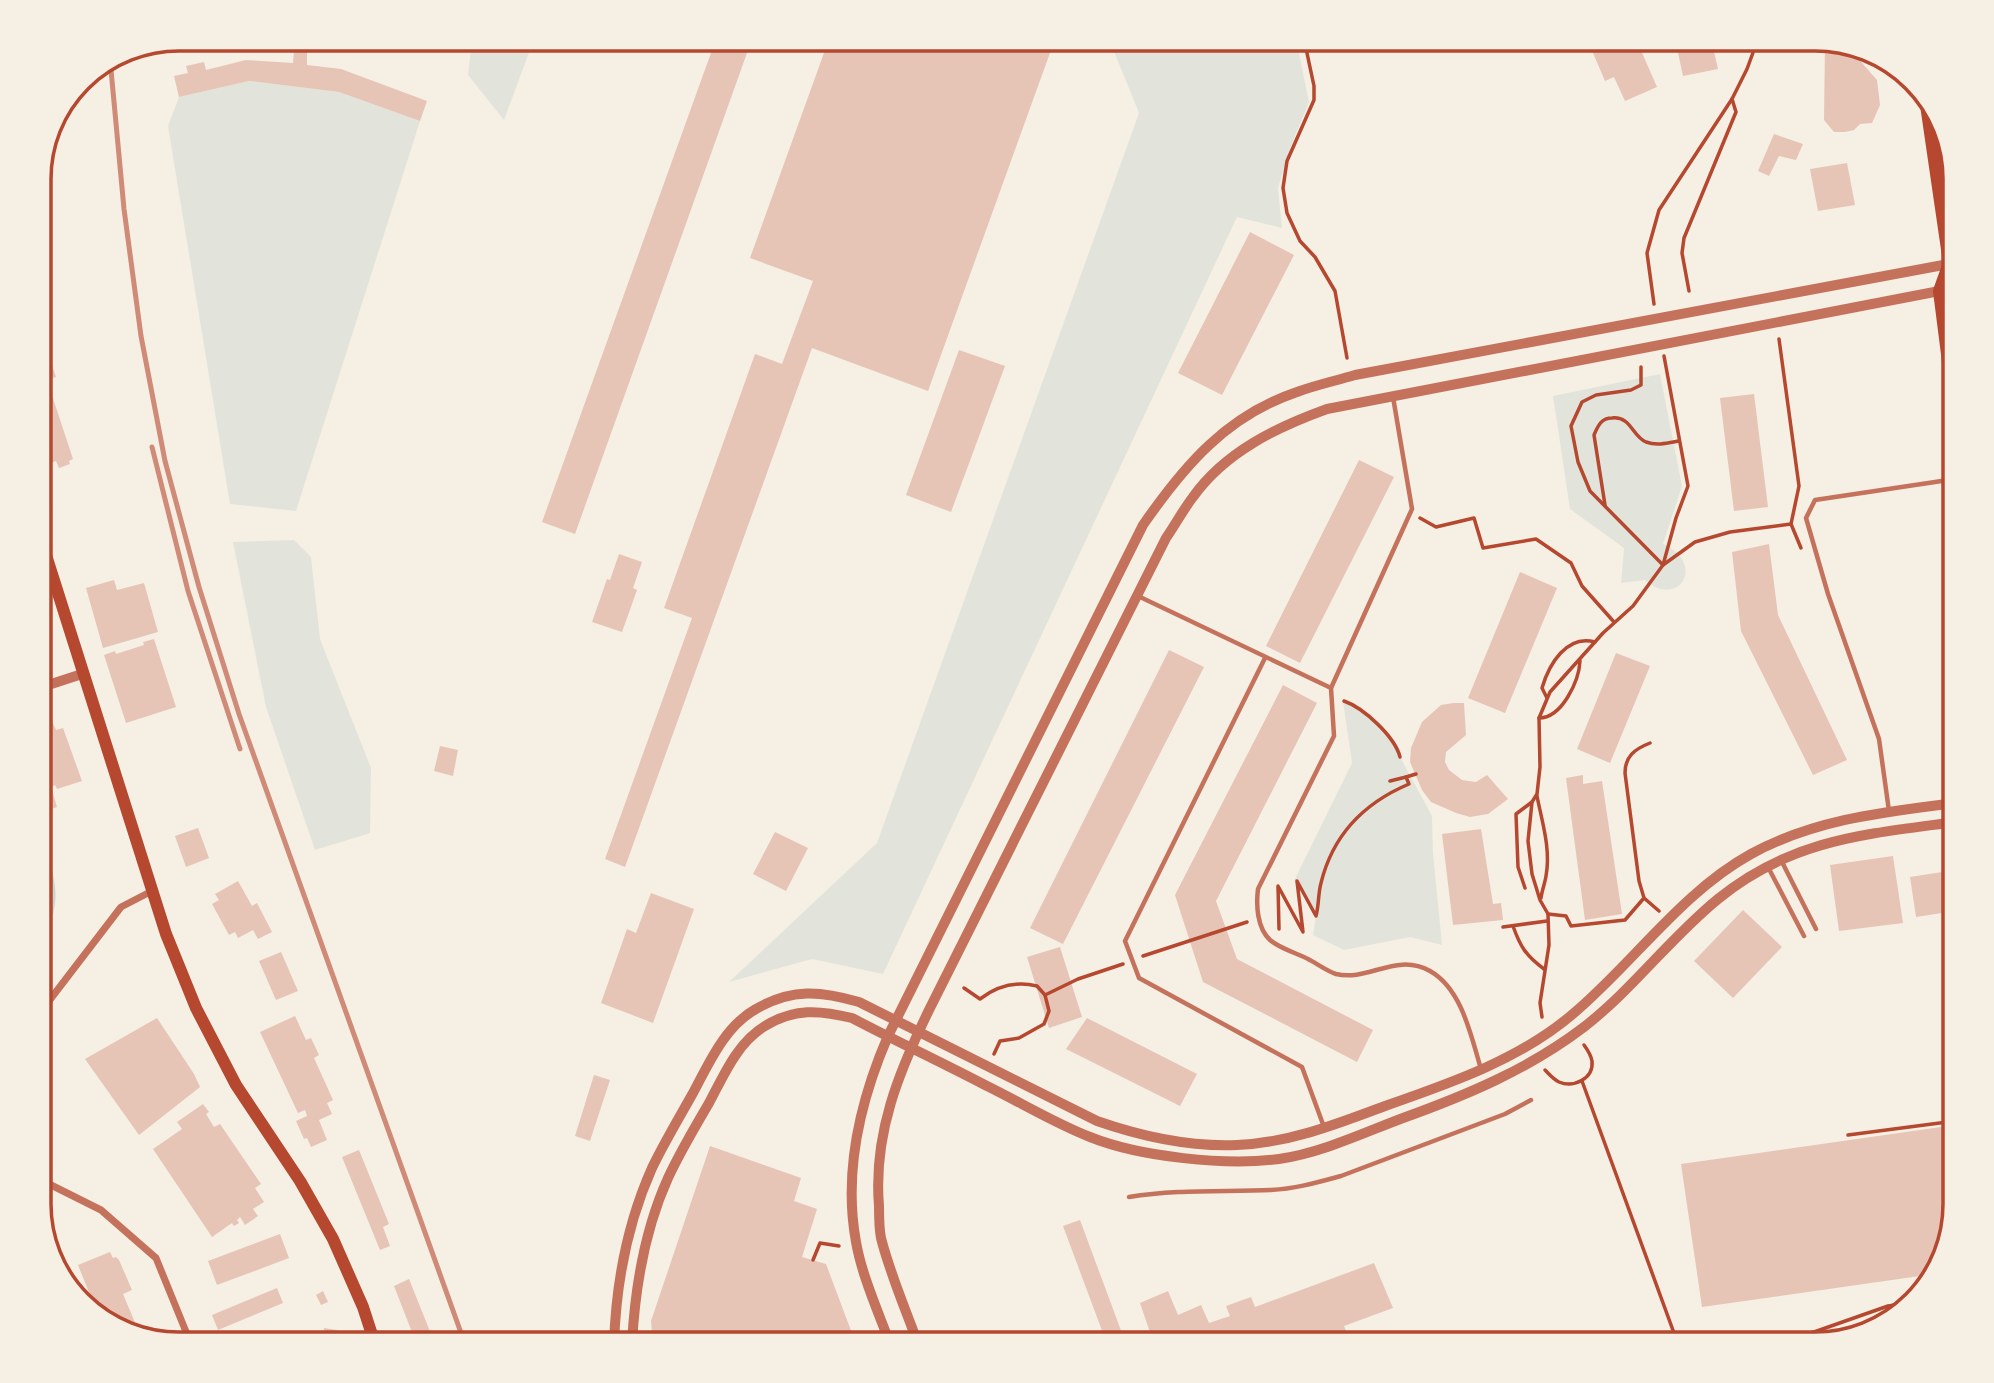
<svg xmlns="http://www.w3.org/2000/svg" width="1994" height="1383" font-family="Barlow,sans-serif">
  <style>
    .green { fill: #e2e4dc }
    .water { fill: #c9d6d2 }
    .building { fill: #e6c5b7 }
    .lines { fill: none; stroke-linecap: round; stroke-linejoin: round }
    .path { stroke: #b5482f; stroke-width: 3.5 }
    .service { stroke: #c5725c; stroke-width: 4.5 }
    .minor { stroke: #c5725c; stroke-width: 7 }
    .tertiary { stroke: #c5725c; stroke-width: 10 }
    .secondary { stroke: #b5482f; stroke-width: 12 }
    .primary { stroke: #b5482f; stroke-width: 14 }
    .rail { stroke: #cf8b77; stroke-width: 5 }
    .rim { fill: none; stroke: #b5482f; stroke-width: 3.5 }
  </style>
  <rect width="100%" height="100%" fill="#f6efe4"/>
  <g class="green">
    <polygon points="472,39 534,39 504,120 468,75"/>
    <polygon points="1109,39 1296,39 1309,102 1290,148 1278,188 1282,228 1237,217 883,974 812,959 729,982 877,843 1139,113"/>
    <polygon points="249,81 339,92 420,121 296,511 230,504 168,126 179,97"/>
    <path d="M 1660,374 L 1682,486 L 1663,544 C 1707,563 1679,610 1645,580 L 1621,583 L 1624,548 L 1570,509 L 1553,396 Z"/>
    <polygon points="294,540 311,557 320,639 371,768 370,833 315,850 266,707 233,542"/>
    <polygon points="1343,701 1365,714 1393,744 1432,816 1433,853 1442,945 1410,937 1344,950 1313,935 1316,916 1294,881 1352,763"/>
  </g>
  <path class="water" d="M 39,829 C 53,873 68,901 39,942 Z"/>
  <g class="building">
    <polygon points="295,39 322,39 322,52 307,50 307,65 341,69 427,101 420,121 339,92 249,81 179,97 174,76 188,73 186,66 204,62 206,70 246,60 293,63"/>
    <polygon points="328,39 360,39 360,40 330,46"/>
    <polygon points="716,39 752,39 575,534 542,522"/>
    <polygon points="829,39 1065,39 1064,42 1055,39 928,391 812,348 625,867 605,859 692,618 664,608 755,354 782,364 813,281 750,258"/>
    <polygon points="1587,39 1636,39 1657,87 1625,101 1614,77 1605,81"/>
    <polygon points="1675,39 1721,39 1721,41 1712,43 1718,69 1683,76"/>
    <polygon points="1825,42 1856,51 1862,63 1877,80 1880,105 1872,123 1860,124 1854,130 1845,132 1834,132 1824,120"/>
    <polygon points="1774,134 1803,144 1796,160 1779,156 1769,176 1758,171"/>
    <polygon points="43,152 45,152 39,188 39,170"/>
    <polygon points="1847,163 1855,205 1818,211 1810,169"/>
    <polygon points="1250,232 1294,255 1222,395 1178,373"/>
    <polygon points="959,350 1005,366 951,512 906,495"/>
    <polygon points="48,353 56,377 47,380 73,459 69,461 70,464 59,468 56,461 47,464 39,440 39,356"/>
    <polygon points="1754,394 1768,507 1734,511 1720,398"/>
    <polygon points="1359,460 1394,477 1300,663 1266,646"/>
    <polygon points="1769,544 1778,615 1847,760 1813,775 1741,631 1732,552"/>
    <polygon points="619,554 642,562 633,588 637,590 622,632 592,622 607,579 610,580"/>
    <polygon points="1520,572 1557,588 1505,713 1468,698"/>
    <polygon points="114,580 117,590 144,583 158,632 103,648 86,588"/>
    <polygon points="154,639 176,707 126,723 104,655 115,651 116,654 144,645 143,642"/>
    <polygon points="1169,650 1204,667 1063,944 1030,928"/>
    <polygon points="1616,653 1650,666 1610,763 1577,749"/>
    <polygon points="1283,685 1317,703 1216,901 1237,959 1373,1030 1357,1062 1203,982 1175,895"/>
    <polygon points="1454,703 1464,703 1466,735 1446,752 1445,762 1449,770 1462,780 1476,782 1487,775 1508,799 1488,814 1470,817 1456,813 1431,802 1422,790 1410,762 1411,748 1422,722 1441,705"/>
    <polygon points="43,717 52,721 56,730 63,728 82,781 57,789 55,785 51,787 57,807 51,809 39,773 39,718"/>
    <polygon points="440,746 458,750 453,776 434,771"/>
    <polygon points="1583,775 1583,784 1602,781 1622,914 1585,920 1566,778"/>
    <polygon points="198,828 209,858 186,867 175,836"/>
    <polygon points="1481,829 1493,904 1501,903 1503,920 1453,925 1442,834"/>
    <polygon points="775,832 808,848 786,891 753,874"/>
    <polygon points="1893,856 1903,923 1839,931 1830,865"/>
    <polygon points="1955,870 1955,911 1916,917 1910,877"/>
    <polygon points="238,881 252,906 257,903 272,932 258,939 253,930 238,938 235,932 229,935 212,904 219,900 215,894"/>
    <polygon points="651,893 694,909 653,1023 601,1003 627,929 636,933"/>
    <polygon points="1743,910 1782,947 1733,998 1694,961"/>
    <polygon points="1060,947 1082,1017 1049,1028 1027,957"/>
    <polygon points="281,952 298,991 276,1000 259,961"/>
    <polygon points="295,1016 306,1040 311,1038 319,1055 314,1058 333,1100 327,1103 332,1114 319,1120 327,1140 311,1147 307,1138 304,1139 296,1121 307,1116 305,1110 298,1113 260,1032"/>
    <polygon points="157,1018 194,1074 200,1087 139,1135 85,1059"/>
    <polygon points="1087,1018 1197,1074 1180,1106 1066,1049"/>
    <polygon points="594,1075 610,1080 590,1141 575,1136"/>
    <polygon points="203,1104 209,1112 206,1114 214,1127 220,1124 261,1184 255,1188 264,1202 253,1209 258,1216 245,1225 240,1217 237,1220 239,1223 234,1226 232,1223 212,1237 153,1149 182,1129 177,1122"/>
    <polygon points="1955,1125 1955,1205 1934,1274 1702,1307 1681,1164"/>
    <polygon points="710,1146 801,1178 794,1201 817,1209 802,1257 826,1264 856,1344 653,1344 651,1321"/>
    <polygon points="359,1150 389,1224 383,1227 390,1246 380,1250 342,1157"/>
    <polygon points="1080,1220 1126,1344 1107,1344 1063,1226"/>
    <polygon points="280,1234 289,1258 217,1285 208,1261"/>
    <polygon points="110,1252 113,1258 116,1257 119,1260 132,1290 123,1294 139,1332 100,1320 78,1265"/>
    <polygon points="1374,1263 1393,1308 1344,1326 1351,1344 1154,1344 1140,1303 1168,1291 1178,1315 1201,1305 1209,1323 1230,1316 1226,1306 1251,1297 1255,1307"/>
    <polygon points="409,1279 431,1334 415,1340 394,1286"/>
    <polygon points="277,1288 283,1303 218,1330 212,1315"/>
    <polygon points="323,1291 328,1302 321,1305 316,1295"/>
    <polygon points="324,1328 337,1330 335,1344 322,1344"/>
    <polygon points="316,1333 320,1344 285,1344"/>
  </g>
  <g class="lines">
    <g class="path">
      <polyline points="1304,39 1314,86 1314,100 1287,161 1283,188 1287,213 1300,241 1315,257 1335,291 1347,358"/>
      <polyline points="1689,291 1682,253 1684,238 1736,112 1732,99"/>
      <polyline points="1654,304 1647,253 1659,210 1732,99 1747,69 1758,39"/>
      <polyline points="1641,367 1641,385 1631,390 1596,395 1582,402 1571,426 1578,462 1590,491 1663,565 1695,542 1730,532 1791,524 1799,486 1779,339"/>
      <path d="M 1605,505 L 1594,435 C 1598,426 1601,418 1612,418 C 1631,416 1632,436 1646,442 C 1657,446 1668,443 1679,441"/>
      <polyline points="1420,518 1436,527 1474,518 1483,548 1536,539 1571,563 1582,586 1614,622"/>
      <polyline points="1791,524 1801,548"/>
      <path d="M 1547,698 L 1542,688 C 1549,664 1567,634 1595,642"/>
      <path d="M 1344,701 C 1364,708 1395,737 1400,757"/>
      <path d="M 1539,718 C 1562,718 1579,681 1580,661"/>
      <path d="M 1650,743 C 1635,749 1625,756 1625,773 L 1639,881 L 1644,898 L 1659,911"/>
      <polyline points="1390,781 1406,777"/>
      <path d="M 1537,796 C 1542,822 1551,849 1546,876 C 1545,883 1542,890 1541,898"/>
      <polyline points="1525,888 1518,867 1516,814 1532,802"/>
      <polyline points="1548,914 1566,916 1571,926 1625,920 1644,898"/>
      <path d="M 1513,926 C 1520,946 1526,956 1544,969"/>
      <polyline points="1503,927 1547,921"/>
      <path d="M 1279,929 L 1278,886 L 1303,932 L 1297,881 L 1316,916 C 1319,905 1318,894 1321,883 C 1333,834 1364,803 1409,784 L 1406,777 L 1416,774"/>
      <polyline points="1143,956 1247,922"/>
      <path d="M 964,988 L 980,999 C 997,986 1017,981 1037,986 L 1045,995"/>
      <polyline points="1542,1017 1540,1003 1549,945 1548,914 1540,900 1532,874 1528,841 1532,802 1537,794 1540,767 1539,718 1550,692 1603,633 1633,606 1663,565 1676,518 1688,486 1664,356"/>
      <polyline points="994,1054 1000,1041 1019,1038 1044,1024 1049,1011 1045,995 1078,979 1123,964"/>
      <path d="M 1545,1070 C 1550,1075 1553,1079 1559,1082 C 1573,1088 1594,1079 1592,1061 C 1591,1056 1587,1049 1584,1045"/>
      <polyline points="1582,1081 1678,1344"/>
      <polyline points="1848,1135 1955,1121"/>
      <polyline points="813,1260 820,1243 839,1246"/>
      <polyline points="1675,1336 1685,1336 1697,1344"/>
      <polyline points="1792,1341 1821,1343"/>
      <polyline points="1701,1344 1711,1341 1713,1344"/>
      <polyline points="1714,1344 1732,1335 1735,1338 1749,1333 1754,1344"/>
      <polyline points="1733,1344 1735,1338"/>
      <polyline points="1780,1344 1888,1306 1908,1303"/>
    </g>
    <g class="service">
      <path d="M 1393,397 L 1412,509 L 1331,688 L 1334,736 L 1258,889 C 1256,905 1257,928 1270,940 C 1279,948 1296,953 1308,959 C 1316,963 1327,971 1336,974 C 1368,982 1396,952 1430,971 C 1462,989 1471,1036 1481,1069"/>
      <polyline points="1138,596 1331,688"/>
      <polyline points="1265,658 1125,941 1139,978 1302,1067 1324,1127"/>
      <polyline points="1889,811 1879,739 1828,594 1806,518 1815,500 1955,479"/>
      <polyline points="1781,860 1816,929"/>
      <polyline points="1768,867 1804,936"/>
      <path d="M 1129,1197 C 1177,1189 1224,1192 1271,1190 C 1295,1189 1319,1182 1341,1176 L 1505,1114 L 1531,1100"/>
      <polyline points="588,1341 597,1344"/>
    </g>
    <g class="minor">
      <polyline points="39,1014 121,907 152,891"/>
      <polyline points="39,1179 101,1210 156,1258 191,1344"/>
    </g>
    <g class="tertiary">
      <polyline points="39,688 82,674"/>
      <path d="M 614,1344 C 616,1284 627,1224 652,1168 C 664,1143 679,1118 693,1093 C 709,1063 725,1026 756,1009 C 792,988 821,991 859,1002 L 1097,1121 C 1143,1137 1189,1147 1237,1145 C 1289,1143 1337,1124 1385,1106 C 1451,1083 1521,1059 1574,1013 C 1634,962 1682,892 1751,854 C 1815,819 1885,812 1955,803"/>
      <path d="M 632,1344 C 635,1287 644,1231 668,1178 C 680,1152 695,1127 709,1103 C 724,1075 737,1043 765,1026 C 794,1008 820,1010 852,1018 C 896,1041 941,1062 985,1085 C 1020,1102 1054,1123 1090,1137 C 1140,1157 1226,1166 1279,1159 C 1321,1153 1363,1133 1403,1118 C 1467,1095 1529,1069 1584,1027 C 1633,989 1670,938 1718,899 C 1791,839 1867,834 1955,822"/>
      <path d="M 890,1344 C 878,1311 862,1276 856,1242 C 843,1171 860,1101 888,1036 L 1143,525 C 1184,466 1226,416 1297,392 C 1316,385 1335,381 1355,375 L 1954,263"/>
      <path d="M 918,1344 C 906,1310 890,1274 881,1238 C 879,1228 879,1217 879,1206 C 873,1134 899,1071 930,1008 L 1166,538 C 1175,525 1183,510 1193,497 C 1225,452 1277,427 1327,409 L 1955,288"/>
    </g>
    <polyline class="secondary" points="39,533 166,934 196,1008 236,1085 300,1181 333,1239 363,1307 375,1344"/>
    <polyline class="primary" points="1926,98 1950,263 1940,291 1955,409"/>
    <g class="rail">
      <polyline points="110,59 124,209 141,336 165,461 199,587 239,714 465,1344"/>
      <polyline points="152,447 188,591 240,749"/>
    </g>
  </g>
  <path d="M0 0H1994V1383H0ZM179 51H1815A128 128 0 0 1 1943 179V1204A128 128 0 0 1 1815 1332H179A128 128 0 0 1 51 1204V179A128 128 0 0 1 179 51Z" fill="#f6efe4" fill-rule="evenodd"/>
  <path class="rim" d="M179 51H1815A128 128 0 0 1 1943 179V1204A128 128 0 0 1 1815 1332H179A128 128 0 0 1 51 1204V179A128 128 0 0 1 179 51Z"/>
</svg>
